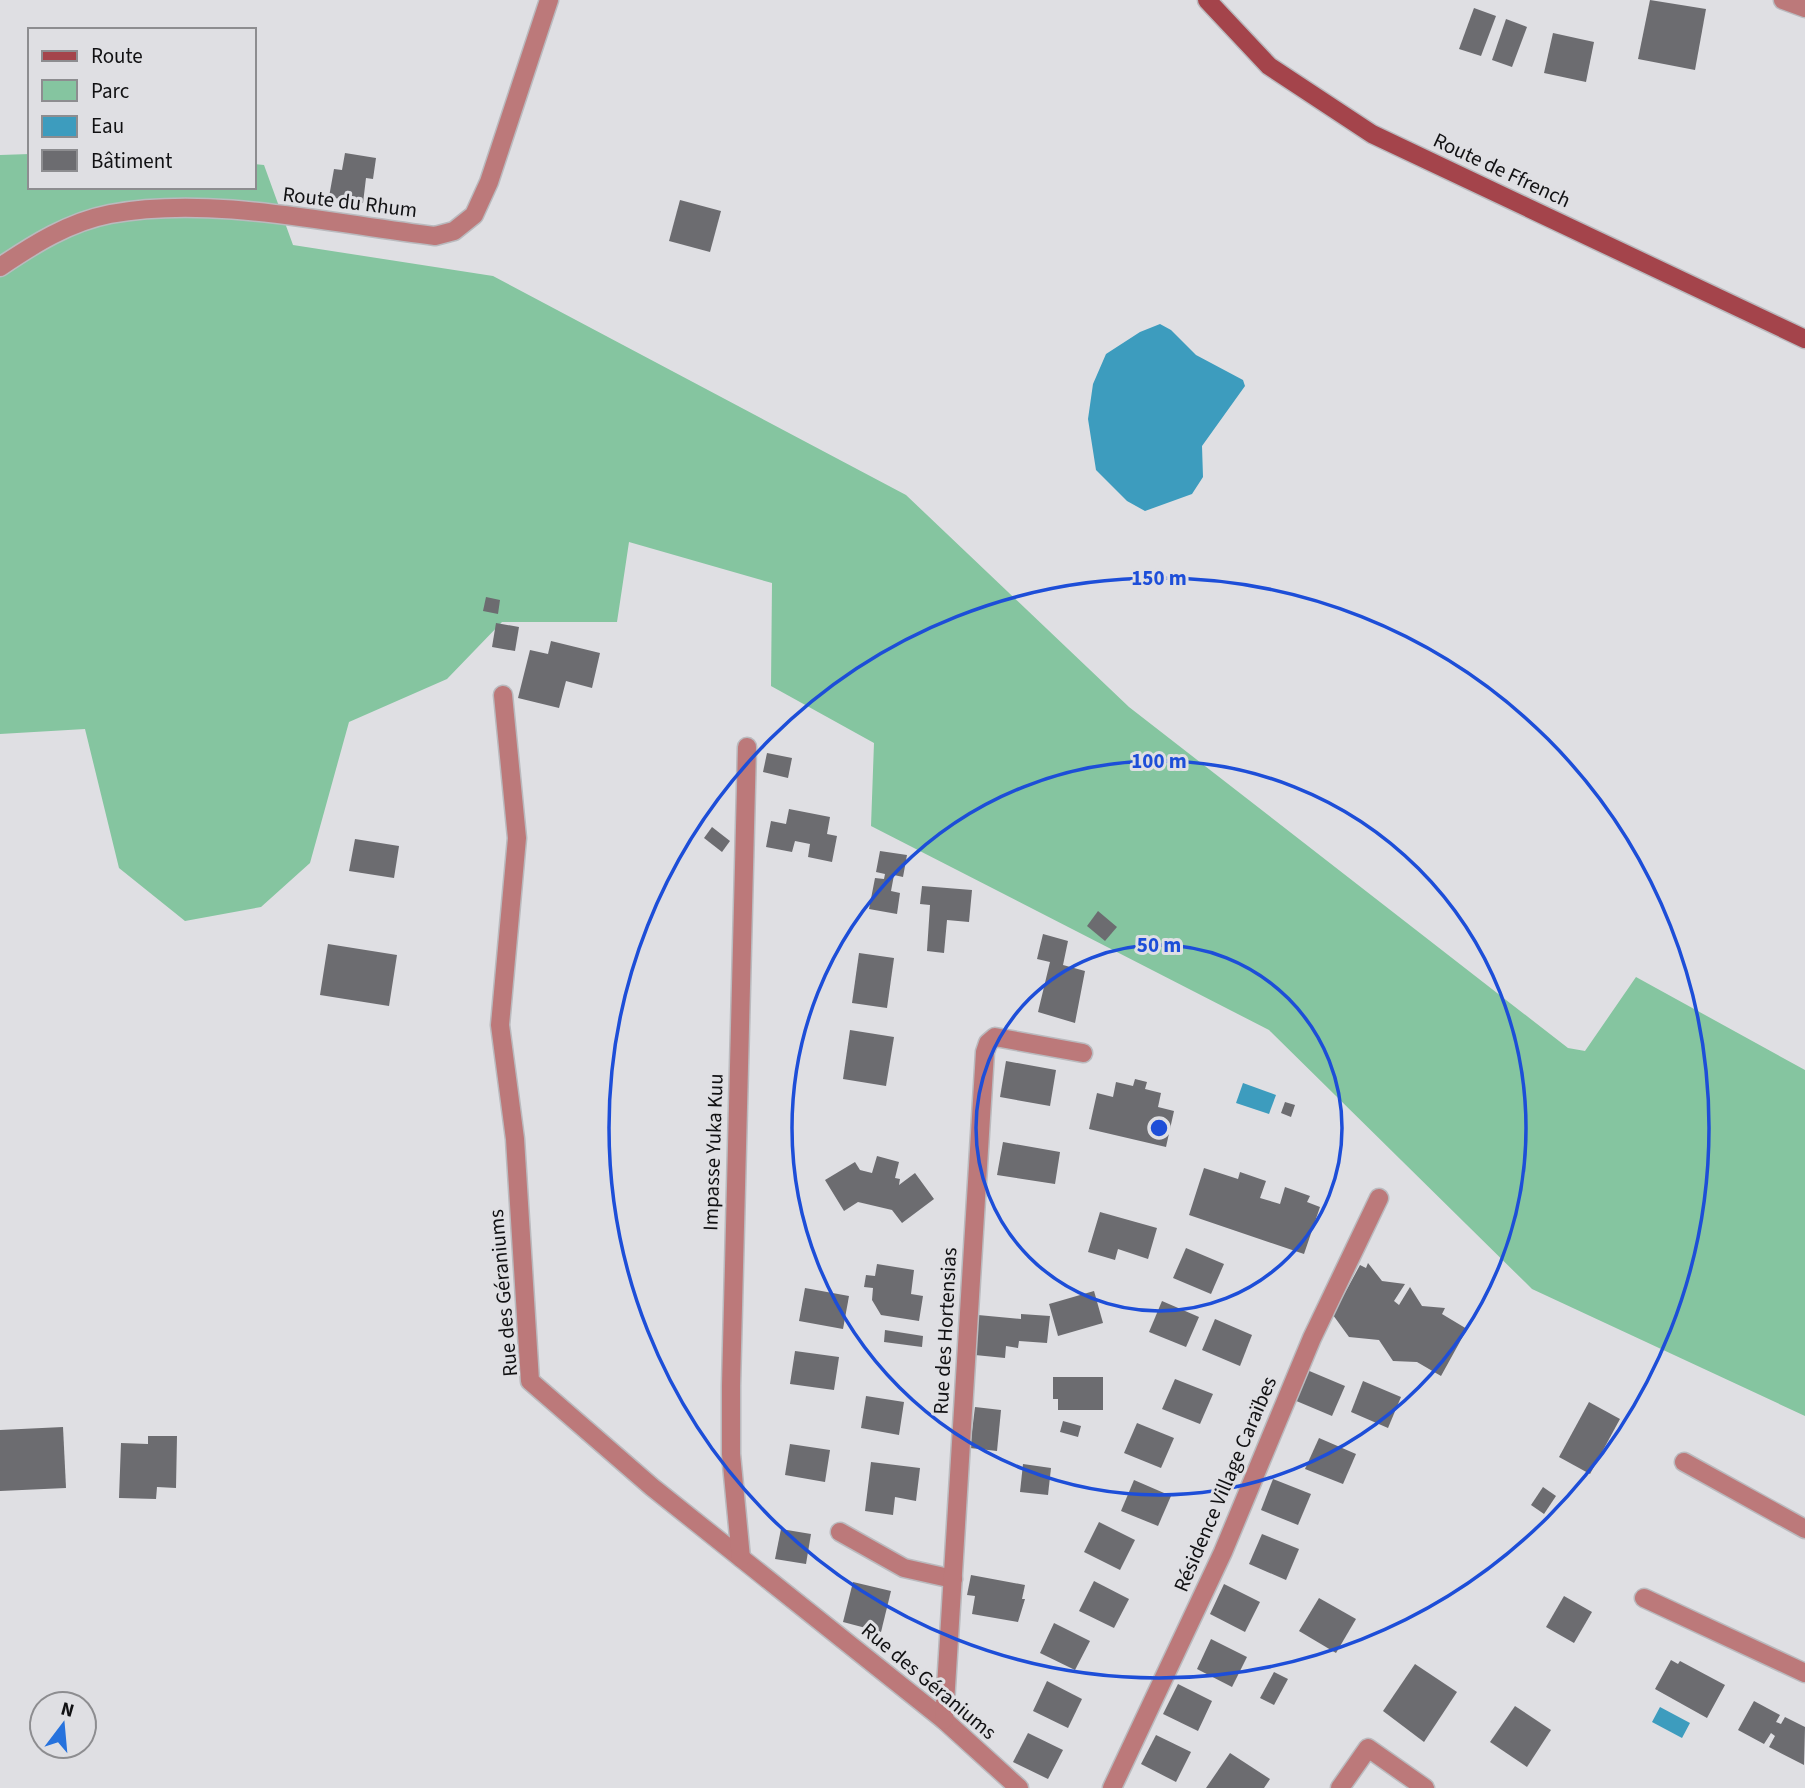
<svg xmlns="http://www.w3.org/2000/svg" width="1805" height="1788" font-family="'Source Sans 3',sans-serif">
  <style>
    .green { fill: #85c5a0 }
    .water { fill: #3d9cbe }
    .building { fill: #6c6c70 }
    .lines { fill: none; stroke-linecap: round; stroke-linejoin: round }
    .minor-casing { stroke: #bababe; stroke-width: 21 }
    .tertiary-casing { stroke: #bababe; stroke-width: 21 }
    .secondary-casing { stroke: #bababe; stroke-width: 21 }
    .minor { stroke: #bc797a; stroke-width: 18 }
    .tertiary { stroke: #bc797a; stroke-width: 18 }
    .secondary { stroke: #a4444b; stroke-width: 18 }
    .ring { fill: none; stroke: #1d4ed8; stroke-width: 3.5 }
    .labels { text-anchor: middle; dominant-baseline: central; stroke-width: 6; stroke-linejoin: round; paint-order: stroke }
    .street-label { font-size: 21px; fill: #111113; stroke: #dfdfe3 }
    .centre { fill: #1d4ed8; stroke: #dfdfe3; stroke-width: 3.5 }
    .ring-label { font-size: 21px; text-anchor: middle; font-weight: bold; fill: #1d4ed8; stroke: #dfdfe3; stroke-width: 6; stroke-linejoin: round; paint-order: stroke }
  </style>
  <rect width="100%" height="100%" fill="#dfdfe3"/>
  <polygon class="green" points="30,154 30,187 254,187 254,164 264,165 293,245 493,276 906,495 1129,707 1568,1048 1585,1051 1636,977 1805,1070 1805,1416 1532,1289 1269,1030 871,826 874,743 771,686 772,583 629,542 617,622 502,622 447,679 349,722 310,863 261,907 185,921 119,868 85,729 0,734 0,155"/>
  <g class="water">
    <polygon points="1160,324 1171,330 1196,355 1243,380 1245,386 1202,446 1203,477 1192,494 1145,511 1127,501 1096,470 1088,419 1093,384 1106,354 1140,332"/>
    <polygon points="1243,1083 1276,1095 1269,1114 1236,1103"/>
    <polygon points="1660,1707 1690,1723 1682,1738 1652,1722"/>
  </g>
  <g class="building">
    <polygon points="1650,0 1706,9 1695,70 1638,59"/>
    <polygon points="1474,8 1496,16 1481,56 1459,49"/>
    <polygon points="1506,19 1527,27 1512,67 1492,60"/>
    <polygon points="1553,33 1594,42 1586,82 1544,73"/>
    <polygon points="345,153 376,158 373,179 366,178 363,203 329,197 334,169 342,170"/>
    <polygon points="680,200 721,211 710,252 669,241"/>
    <polygon points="486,597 500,600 498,614 483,611"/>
    <polygon points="496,623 519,627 515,651 492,647"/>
    <polygon points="551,641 600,653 592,688 566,681 559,708 518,698 530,650 548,654"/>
    <polygon points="767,753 792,758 788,778 763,772"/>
    <polygon points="789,809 830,817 827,834 837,836 832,862 808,857 810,844 795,841 792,852 766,847 771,821 786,824"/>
    <polygon points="712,827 730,841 722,852 704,838"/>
    <polygon points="355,839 399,846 394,878 349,871"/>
    <polygon points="880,851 907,855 903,877 894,875 891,891 900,893 897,914 869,909 875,878 884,879 885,874 876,872"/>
    <polygon points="922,886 972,890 969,922 947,920 944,953 927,951 930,905 920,904"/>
    <polygon points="1098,911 1117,927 1105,941 1087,926"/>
    <polygon points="1043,934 1068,941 1063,965 1085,971 1075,1023 1038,1012 1050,962 1037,959"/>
    <polygon points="328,944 397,955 389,1006 320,995"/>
    <polygon points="859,953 894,958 887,1008 852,1003"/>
    <polygon points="850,1030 894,1037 886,1086 843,1079"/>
    <polygon points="1006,1061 1056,1070 1050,1106 1000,1097"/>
    <polygon points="1135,1079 1147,1082 1145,1089 1161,1093 1158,1107 1174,1111 1166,1147 1089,1129 1097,1093 1113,1097 1116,1082 1133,1086"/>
    <polygon points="1285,1102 1295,1105 1291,1117 1281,1113"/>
    <polygon points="1003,1142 1060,1152 1055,1184 997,1175"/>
    <polygon points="877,1156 899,1162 895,1178 900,1179 899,1185 915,1173 934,1199 902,1223 892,1210 858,1202 844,1211 825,1180 855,1162 860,1170 872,1173"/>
    <polygon points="1204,1168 1238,1179 1240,1172 1266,1181 1260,1198 1280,1204 1285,1187 1310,1196 1307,1202 1320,1207 1304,1254 1189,1215"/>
    <polygon points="1100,1212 1157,1228 1148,1259 1118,1249 1115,1260 1088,1252"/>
    <polygon points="1186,1248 1224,1264 1211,1294 1173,1278"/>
    <polygon points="1368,1263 1382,1281 1405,1284 1394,1301 1399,1305 1410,1287 1422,1306 1445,1308 1442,1314 1467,1329 1441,1376 1417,1362 1393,1361 1379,1340 1349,1337 1333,1315 1360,1265 1366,1268"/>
    <polygon points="877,1264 914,1270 911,1294 923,1296 919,1321 881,1315 872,1300 873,1288 864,1287 866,1275 875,1276"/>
    <polygon points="805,1288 849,1296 843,1329 799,1321"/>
    <polygon points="1094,1291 1103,1323 1058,1336 1049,1304"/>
    <polygon points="1162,1301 1199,1317 1186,1347 1149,1332"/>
    <polygon points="1021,1314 1050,1316 1047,1343 1019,1341 1018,1348 1006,1346 1005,1358 975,1355 978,1315 1021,1319"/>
    <polygon points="1215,1319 1252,1335 1240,1366 1202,1350"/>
    <polygon points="885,1330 923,1336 922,1347 884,1342"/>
    <polygon points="795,1351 839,1357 834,1390 790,1384"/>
    <polygon points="1307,1370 1345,1386 1332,1416 1294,1400"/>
    <polygon points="1053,1377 1103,1377 1103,1410 1058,1410 1058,1399 1053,1399"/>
    <polygon points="1175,1379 1213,1394 1200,1424 1162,1409"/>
    <polygon points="1363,1381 1401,1397 1388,1428 1351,1412"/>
    <polygon points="866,1396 904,1402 899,1435 861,1428"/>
    <polygon points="1589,1402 1620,1419 1590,1474 1559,1457"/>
    <polygon points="975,1407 1001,1410 997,1451 970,1448"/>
    <polygon points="1063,1421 1081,1426 1078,1437 1060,1432"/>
    <polygon points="1137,1423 1174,1438 1161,1468 1124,1453"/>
    <polygon points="63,1427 66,1488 0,1491 0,1430"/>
    <polygon points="148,1436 177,1436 176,1488 157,1487 156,1499 119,1498 121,1443 148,1444"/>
    <polygon points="1319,1438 1356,1454 1343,1484 1305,1469"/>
    <polygon points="790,1444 830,1450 825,1482 785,1475"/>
    <polygon points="871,1462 920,1468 916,1501 895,1497 893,1515 865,1511"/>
    <polygon points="1023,1464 1051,1468 1048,1495 1020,1492"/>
    <polygon points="1273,1479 1311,1494 1298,1525 1261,1510"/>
    <polygon points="1134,1480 1171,1496 1158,1526 1121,1511"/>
    <polygon points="1543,1487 1556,1496 1544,1514 1531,1505"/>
    <polygon points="1099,1522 1135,1540 1120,1570 1084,1552"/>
    <polygon points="781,1529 811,1534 806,1564 775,1559"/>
    <polygon points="1262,1534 1299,1549 1286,1580 1249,1564"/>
    <polygon points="971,1575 1025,1585 1022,1599 1025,1599 1018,1622 972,1614 975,1596 967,1595"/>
    <polygon points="1094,1581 1129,1599 1114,1628 1079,1611"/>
    <polygon points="853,1582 891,1591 881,1632 843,1622"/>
    <polygon points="1224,1584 1260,1602 1245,1632 1210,1614"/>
    <polygon points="1564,1596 1592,1612 1574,1643 1546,1627"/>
    <polygon points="1319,1598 1356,1619 1336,1653 1299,1631"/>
    <polygon points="1054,1623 1090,1641 1075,1670 1040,1653"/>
    <polygon points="1211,1639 1247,1657 1232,1687 1197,1669"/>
    <polygon points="1671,1660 1678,1664 1680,1661 1725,1685 1707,1718 1655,1689"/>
    <polygon points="1415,1664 1457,1692 1424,1742 1383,1711"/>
    <polygon points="1274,1672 1288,1679 1274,1705 1260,1698"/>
    <polygon points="1047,1681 1082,1699 1068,1728 1033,1711"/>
    <polygon points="1178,1684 1212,1701 1198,1731 1163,1714"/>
    <polygon points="1754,1701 1780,1715 1776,1722 1781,1724 1785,1717 1805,1727 1804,1765 1769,1747 1775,1736 1771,1733 1764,1744 1738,1730"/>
    <polygon points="1515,1706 1551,1730 1527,1767 1490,1742"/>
    <polygon points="1028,1733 1063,1750 1048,1779 1013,1762"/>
    <polygon points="1156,1735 1191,1752 1176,1782 1141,1764"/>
    <polygon points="1230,1753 1270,1779 1264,1788 1206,1788"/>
  </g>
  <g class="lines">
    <defs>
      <g id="minor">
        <polyline points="1783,0 1805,8"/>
        <polyline points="503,695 517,838 500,1025 515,1139 530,1381 652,1487 944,1720 1019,1788"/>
        <polyline points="1684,1462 1805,1529"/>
        <polyline points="840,1532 904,1568 953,1579"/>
        <polyline points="741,1558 731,1454 731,1386 747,747"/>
        <polyline points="1644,1598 1805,1673"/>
        <polyline points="944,1720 985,1052 988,1043 995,1037 1083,1053"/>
        <polyline points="1112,1788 1223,1552 1312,1338 1379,1198"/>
        <polyline points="1340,1788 1368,1748 1425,1788"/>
      </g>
      <path id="tertiary" d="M 0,267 C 34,244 69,222 110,214 C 213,195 332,224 435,236 L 454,231 L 474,215 L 489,182 L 549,0"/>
      <polyline id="secondary" points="1207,0 1269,66 1372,134 1805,339"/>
    </defs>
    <use href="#minor" class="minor-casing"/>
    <use href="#tertiary" class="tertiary-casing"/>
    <use href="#secondary" class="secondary-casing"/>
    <use href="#minor" class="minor"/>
    <use href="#tertiary" class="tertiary"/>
    <use href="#secondary" class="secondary"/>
  </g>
  <g class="ring">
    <circle cx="1159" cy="1128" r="183"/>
    <circle cx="1159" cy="1128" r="367"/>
    <circle cx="1159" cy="1128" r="550"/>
  </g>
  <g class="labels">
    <g class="street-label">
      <text transform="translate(1502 170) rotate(25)">Route de Ffrench</text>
      <text transform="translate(350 202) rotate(7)">Route du Rhum</text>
      <text transform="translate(713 1152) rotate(-88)">Impasse Yuka Kuu</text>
      <text transform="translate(503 1293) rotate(-95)">Rue des Géraniums</text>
      <text transform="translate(945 1331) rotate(-87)">Rue des Hortensias</text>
      <text transform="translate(1225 1484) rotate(-67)">Résidence Village Caraïbes</text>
      <text transform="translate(929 1681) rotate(40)">Rue des Géraniums</text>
    </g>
  </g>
  <circle cx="1159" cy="1128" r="10" class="centre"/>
  <g class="ring-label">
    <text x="1159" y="585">150 m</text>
    <text x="1159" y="768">100 m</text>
    <text x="1159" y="952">50 m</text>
  </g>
  <rect x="28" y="28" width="228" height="161" fill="#dfdfe3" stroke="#8d8d90" stroke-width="2"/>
  <rect x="42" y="51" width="35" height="10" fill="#a4444b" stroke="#8d8d90" stroke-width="2"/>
  <text x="91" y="63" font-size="21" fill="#111113">Route</text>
  <rect x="42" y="80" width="35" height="21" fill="#85c5a0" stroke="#8d8d90" stroke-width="2"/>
  <text x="91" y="98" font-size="21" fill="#111113">Parc</text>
  <rect x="42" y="116" width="35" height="21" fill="#3d9cbe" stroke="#8d8d90" stroke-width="2"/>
  <text x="91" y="133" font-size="21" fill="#111113">Eau</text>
  <rect x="42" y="150" width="35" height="21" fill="#6c6c70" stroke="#8d8d90" stroke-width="2"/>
  <text x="91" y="168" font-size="21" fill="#111113">Bâtiment</text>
  <g transform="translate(63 1725) rotate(16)"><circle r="33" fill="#dfdfe3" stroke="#8d8d90" stroke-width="2"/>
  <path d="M0-5L12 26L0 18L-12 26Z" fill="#2672dd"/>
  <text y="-10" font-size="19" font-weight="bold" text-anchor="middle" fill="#111113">N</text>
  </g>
</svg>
